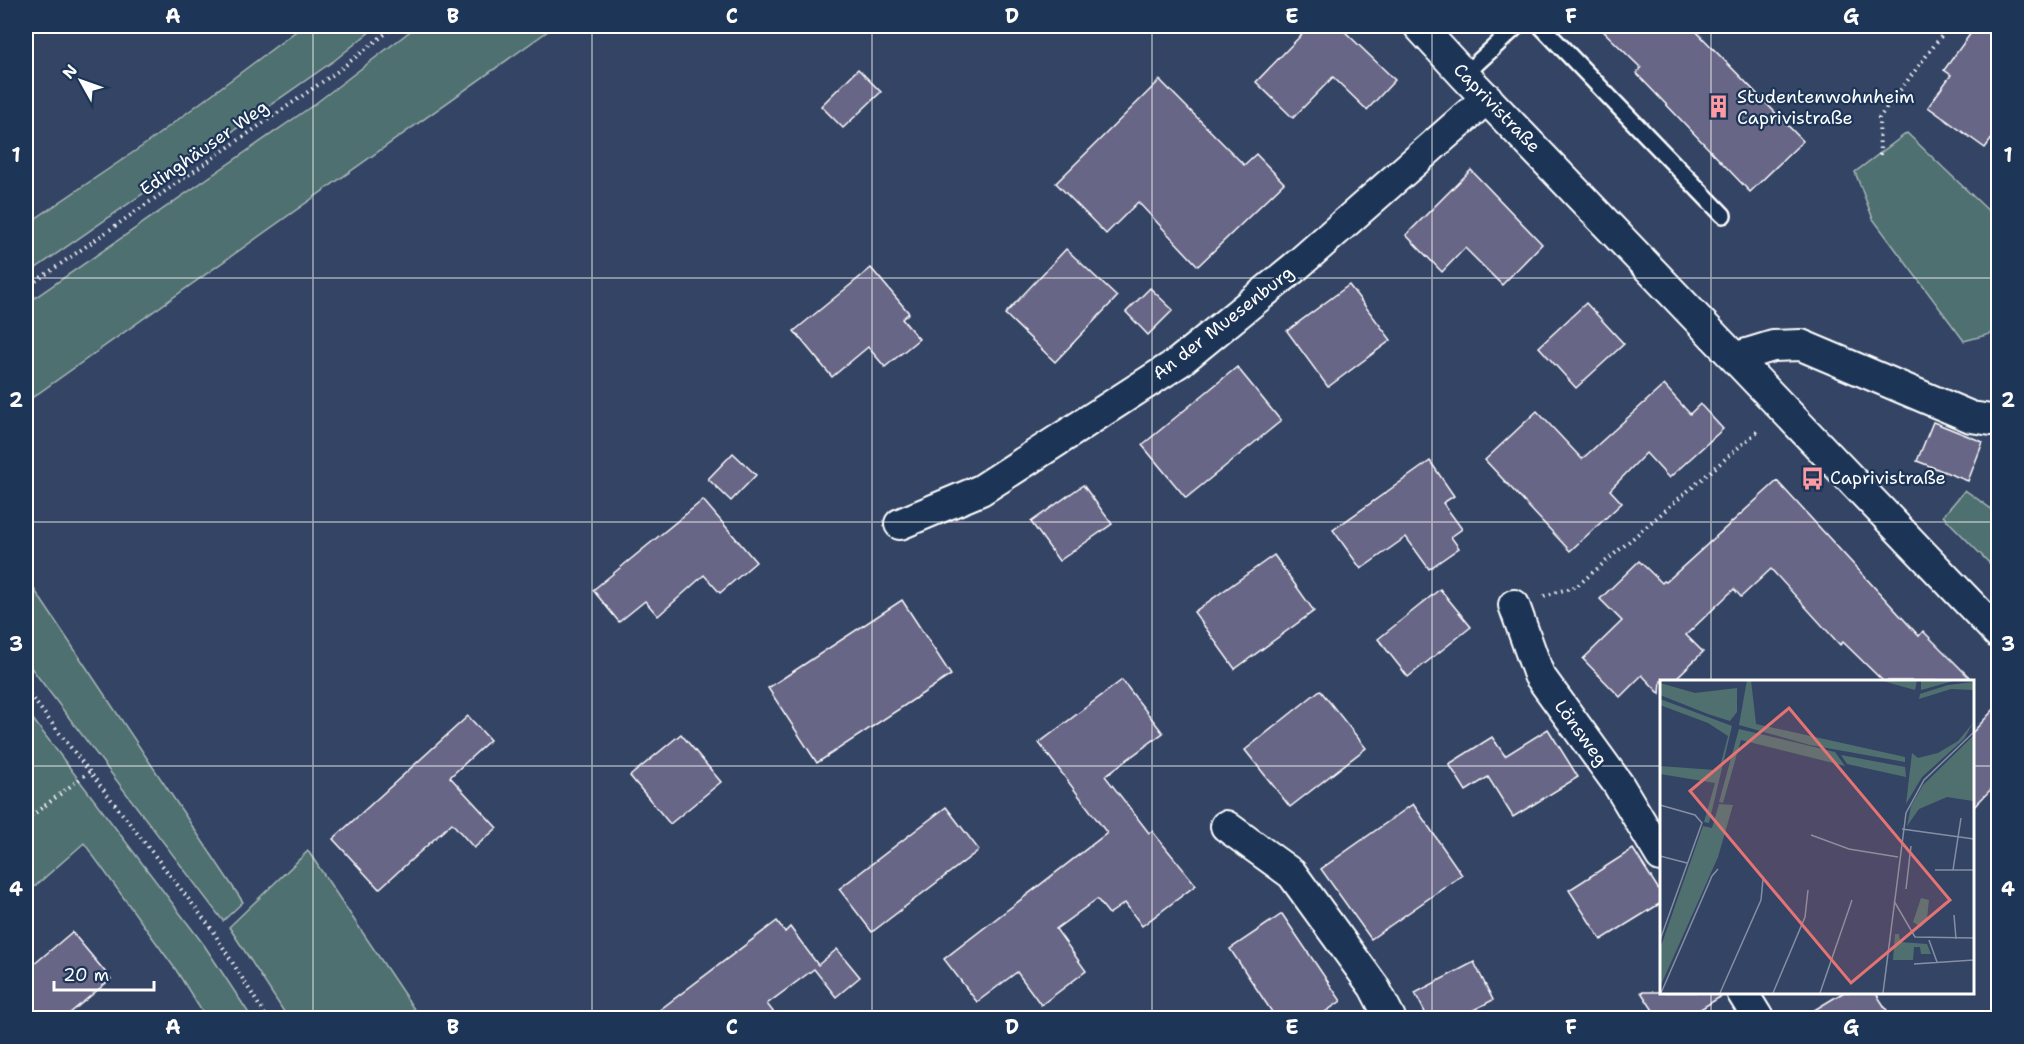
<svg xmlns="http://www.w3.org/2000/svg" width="2024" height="1044" font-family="'Shantell Sans',sans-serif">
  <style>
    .green { fill: #507070; stroke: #a8b8b8; stroke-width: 1.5 }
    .building { fill: #686686; stroke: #fff; stroke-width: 1.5 }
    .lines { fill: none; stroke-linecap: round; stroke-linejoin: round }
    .lane-casing { stroke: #fff; stroke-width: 20 }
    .street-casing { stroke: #fff; stroke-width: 34 }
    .path { stroke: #fff; stroke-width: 4; stroke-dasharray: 1.5 4.5; stroke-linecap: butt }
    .lane { stroke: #1d3557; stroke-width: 15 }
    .street { stroke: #1d3557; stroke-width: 30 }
    .grid { fill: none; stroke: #fff; stroke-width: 1.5; stroke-opacity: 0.55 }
    .labels { text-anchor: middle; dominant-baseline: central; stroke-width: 4.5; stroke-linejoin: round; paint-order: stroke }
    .poi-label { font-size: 18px; fill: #fff; stroke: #1d3557; text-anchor: start }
    .street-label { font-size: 18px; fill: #fff; stroke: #1d3557 }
    .inset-road { fill: none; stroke: #858fa3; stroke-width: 1.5 }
    .view { fill: #e47373; fill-opacity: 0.15; stroke: #e47373; stroke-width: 3 }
    .inset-edge { fill: none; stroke: #fff; stroke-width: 3 }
    .neatline { fill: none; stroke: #fff; stroke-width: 2 }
    .grid-label { font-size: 20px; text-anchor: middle; font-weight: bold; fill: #fff }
  </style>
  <rect width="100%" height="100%" fill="#344465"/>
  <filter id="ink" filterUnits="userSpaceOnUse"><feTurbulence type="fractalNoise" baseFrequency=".0167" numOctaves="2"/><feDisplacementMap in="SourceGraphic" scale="12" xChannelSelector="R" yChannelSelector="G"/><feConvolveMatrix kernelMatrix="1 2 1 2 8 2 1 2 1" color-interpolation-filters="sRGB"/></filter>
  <g filter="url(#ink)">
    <g class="green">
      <polygon points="303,26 377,26 335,60 26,275 26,225 144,145"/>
      <polygon points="417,26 555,26 26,402 26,304 312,106"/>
      <polygon points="1907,133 1998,220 1998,332 1964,341 1873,219 1855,172"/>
      <polygon points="1965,490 1998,514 1998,572 1943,516"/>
      <polygon points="26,577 243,902 223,921 26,661"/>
      <polygon points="26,710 204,945 252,1018 206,1018 176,970 84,843 26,894"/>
      <polygon points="308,851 420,1018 288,1018 229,927"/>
    </g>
    <g class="building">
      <polygon points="1310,26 1339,26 1395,80 1367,110 1333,77 1293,118 1256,82"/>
      <polygon points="1598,26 1691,26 1803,141 1750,192 1636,73 1641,68"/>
      <polygon points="1976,26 1998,26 1998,130 1985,148 1928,107 1951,75 1944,70"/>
      <polygon points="858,69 881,92 843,128 821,106"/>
      <polygon points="1160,80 1244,165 1256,154 1284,183 1198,266 1138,202 1106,234 1056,183"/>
      <polygon points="1471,170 1542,244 1502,285 1465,248 1442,272 1406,235"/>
      <polygon points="1066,249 1117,297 1055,362 1005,314"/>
      <polygon points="871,268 909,313 902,319 919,339 885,367 868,347 832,377 794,331"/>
      <polygon points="1349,285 1391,340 1328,387 1287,331"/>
      <polygon points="1150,288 1173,310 1148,335 1126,312"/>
      <polygon points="1586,303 1624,344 1576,388 1539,347"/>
      <polygon points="1237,367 1281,421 1186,498 1142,445"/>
      <polygon points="1664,385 1690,414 1700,404 1723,429 1669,478 1646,453 1610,490 1622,503 1570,551 1485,460 1537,411 1582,459"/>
      <polygon points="1933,422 1983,442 1968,481 1917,461"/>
      <polygon points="733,453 756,475 731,501 708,479"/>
      <polygon points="1430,461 1454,496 1443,503 1462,529 1451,537 1459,548 1429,569 1406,537 1361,569 1333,530"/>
      <polygon points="1777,481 1919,636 1923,631 1973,681 1883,681 1843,642 1840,645 1771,569 1741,597 1734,589 1686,635 1703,652 1673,681 1661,681 1660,694 1642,675 1620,697 1583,659 1622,621 1600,599 1639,561 1662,583 1664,581 1666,582"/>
      <polygon points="1083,485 1112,524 1059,561 1031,522"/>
      <polygon points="703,500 756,562 720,593 704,575 658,616 645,601 619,622 593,590"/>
      <polygon points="1274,555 1314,611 1235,669 1194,612"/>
      <polygon points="1440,589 1471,627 1408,677 1378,639"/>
      <polygon points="902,600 951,675 817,763 768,688"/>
      <polygon points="1122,680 1163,733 1105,776 1149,833 1152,831 1196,885 1142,926 1125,903 1109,914 1097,899 1056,929 1086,971 1041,1005 1017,972 977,1002 944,959 1107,833 1039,743"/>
      <polygon points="1320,690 1366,748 1290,807 1245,750"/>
      <polygon points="1998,705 1998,782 1971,810 1971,734"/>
      <polygon points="468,716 490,740 450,777 497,828 474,848 452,823 379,889 333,839"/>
      <polygon points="1548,729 1578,777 1513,817 1488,777 1466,791 1449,764 1492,737 1505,756"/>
      <polygon points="681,734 721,782 670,824 630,776"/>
      <polygon points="1413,804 1462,875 1371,939 1321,869"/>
      <polygon points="946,807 979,850 872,932 839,889"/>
      <polygon points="1633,849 1661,893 1661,903 1601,940 1569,890"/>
      <polygon points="1282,914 1341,1001 1316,1018 1276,1018 1230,949"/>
      <polygon points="777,921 785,932 790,927 818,965 837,949 860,977 836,997 814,969 767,1004 778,1018 649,1018"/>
      <polygon points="72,932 111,979 64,1018 26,1018 26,971"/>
      <polygon points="1474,962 1493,1000 1458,1018 1428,1018 1415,993"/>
      <polygon points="1641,992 1725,992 1725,994 1686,1018 1658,1018"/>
      <polygon points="1844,992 1875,992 1892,1018 1801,1018"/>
    </g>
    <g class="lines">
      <defs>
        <g id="lane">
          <polyline points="1541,26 1723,215"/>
          <polyline points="1464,75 1517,26"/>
        </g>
        <g id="street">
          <polyline points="1419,26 1464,75 1998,633"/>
          <polyline points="1737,357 1773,346 1801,345 1971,417 1998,421"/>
          <polyline points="900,524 981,490 1179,362 1295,267 1487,98"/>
          <polyline points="1514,605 1539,675 1618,784 1661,856"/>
          <polyline points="1226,826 1292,874 1374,987 1390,1018"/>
          <polyline points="1742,992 1758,1018"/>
        </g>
      </defs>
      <use href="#lane" class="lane-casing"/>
      <use href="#street" class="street-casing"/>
      <g class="path">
        <polyline points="1880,155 1879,118 1949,26"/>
        <polyline points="26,288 338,71 395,26"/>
        <polyline points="1544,596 1577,586 1759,430"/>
        <polyline points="26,690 211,928 267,1018"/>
        <polyline points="26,820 89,772"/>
      </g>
      <use href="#lane" class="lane"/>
      <use href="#street" class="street"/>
    </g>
  </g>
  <path class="grid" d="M 313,26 L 313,1018M 592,26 L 592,1018M 872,26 L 872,1018M 1152,26 L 1152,1018M 1432,26 L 1432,1018M 1711,26 L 1711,681M 26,278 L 1998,278M 26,522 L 1998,522M 26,766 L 1661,766M 1972,766 L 1998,766M 1711,992 L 1711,1018"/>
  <defs>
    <symbol id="building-bare" viewBox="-9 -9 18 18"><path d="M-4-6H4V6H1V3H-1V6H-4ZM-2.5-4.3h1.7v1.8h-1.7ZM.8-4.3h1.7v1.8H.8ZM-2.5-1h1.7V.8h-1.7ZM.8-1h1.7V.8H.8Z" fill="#ff9aa2" stroke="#1d3557" stroke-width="2.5" paint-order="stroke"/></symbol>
    <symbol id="bus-bare" viewBox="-9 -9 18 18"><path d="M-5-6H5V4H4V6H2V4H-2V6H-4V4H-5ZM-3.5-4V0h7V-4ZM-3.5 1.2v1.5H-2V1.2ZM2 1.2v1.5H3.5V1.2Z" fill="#ff9aa2" stroke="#1d3557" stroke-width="2.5" paint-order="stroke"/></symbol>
  </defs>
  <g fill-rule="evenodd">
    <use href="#building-bare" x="1702" y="90" width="33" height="33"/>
    <use href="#bus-bare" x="1796" y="462" width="33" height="33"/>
  </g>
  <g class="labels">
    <g class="poi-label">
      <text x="1737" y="97">Studentenwohnheim<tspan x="1737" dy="21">Caprivistraße</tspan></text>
      <text x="1830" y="478">Caprivistraße</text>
    </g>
    <g class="street-label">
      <text transform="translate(1497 108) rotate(46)">Caprivistraße</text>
      <text transform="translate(204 148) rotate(-35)">Edinghäuser Weg</text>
      <text transform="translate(1223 323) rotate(-38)">An der Muesenburg</text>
      <text transform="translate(1581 733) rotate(54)">Lönsweg</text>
    </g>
  </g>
  <g transform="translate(1660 680)">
    <rect width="314" height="314" fill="#344465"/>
    <path d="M 87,0 L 91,0 L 96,44 L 245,77 L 245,82 L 150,65 L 79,45 ZM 219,0 L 257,0 L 255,10 ZM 261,0 L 297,0 L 261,10 ZM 313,2 L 313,10 L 291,9 L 259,19 L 260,14 L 288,5 ZM 0,3 L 35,13 L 77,8 L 77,32 L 70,41 L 48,34 L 0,15 ZM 0,19 L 72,46 L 49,143 L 44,142 L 55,103 L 0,94 L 0,86 L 54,90 L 61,83 L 68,56 L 48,43 L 0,25 ZM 313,43 L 304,59 L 262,97 L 246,124 L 252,73 L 258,78 L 278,73 L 298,61 ZM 79,49 L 175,72 L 185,86 L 81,60 L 63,123 L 59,122 ZM 313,56 L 313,121 L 287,117 L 259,129 L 247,146 L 251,126 L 263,105 ZM 181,75 L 245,87 L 246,97 L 187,84 ZM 59,124 L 73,125 L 58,177 L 0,307 L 0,269 L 43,146 L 52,148 ZM 261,218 L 269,220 L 267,239 L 261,247 L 253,242 ZM 235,254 L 239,254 L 240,262 L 267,264 L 271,274 L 261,274 L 260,267 L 254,267 L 253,280 L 233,280 Z" fill="#507070"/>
    <path class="inset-road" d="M 0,125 L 35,135 L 42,143 L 0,260M 242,149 L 314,159M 151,155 L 189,169 L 238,177M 0,176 L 27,183M 275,190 L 314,190M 293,190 L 301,138M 246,209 L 251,166M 234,221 L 255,257 L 314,258M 294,235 L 296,259M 269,260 L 277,282M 254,284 L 314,280M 1,313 L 52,196 L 58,189M 60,313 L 101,220 L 103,199M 113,313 L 145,237 L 148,210M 160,313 L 192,220M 223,313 L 246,133 L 264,100 L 314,52"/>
    <path class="view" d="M 129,28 L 290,220 L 191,303 L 30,111 Z"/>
    <rect width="314" height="314" class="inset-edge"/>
  </g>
  <rect width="2024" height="1044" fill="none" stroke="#1d3557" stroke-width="66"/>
  <g transform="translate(81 81) rotate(310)" stroke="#1d3557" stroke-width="4.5" paint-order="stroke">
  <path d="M0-4.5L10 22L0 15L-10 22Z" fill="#ffffff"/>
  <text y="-9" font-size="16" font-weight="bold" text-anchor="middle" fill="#ffffff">N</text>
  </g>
  <path d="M54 981v9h100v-9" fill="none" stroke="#ffffff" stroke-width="3"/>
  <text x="63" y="981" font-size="18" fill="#ffffff" stroke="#1d3557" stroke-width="4.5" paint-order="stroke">20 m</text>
  <rect x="33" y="33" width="1958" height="978" class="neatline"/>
  <g class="grid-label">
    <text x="173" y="23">A</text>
    <text x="453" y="23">B</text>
    <text x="732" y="23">C</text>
    <text x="1012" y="23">D</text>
    <text x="1292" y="23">E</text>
    <text x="1571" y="23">F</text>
    <text x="1851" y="23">G</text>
    <text x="16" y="162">1</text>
    <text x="2008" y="162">1</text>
    <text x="16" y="407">2</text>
    <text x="2008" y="407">2</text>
    <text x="16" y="651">3</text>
    <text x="2008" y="651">3</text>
    <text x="16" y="896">4</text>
    <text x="2008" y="896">4</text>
    <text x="173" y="1034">A</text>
    <text x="453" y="1034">B</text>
    <text x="732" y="1034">C</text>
    <text x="1012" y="1034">D</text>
    <text x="1292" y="1034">E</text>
    <text x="1571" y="1034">F</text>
    <text x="1851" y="1034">G</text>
  </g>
</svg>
